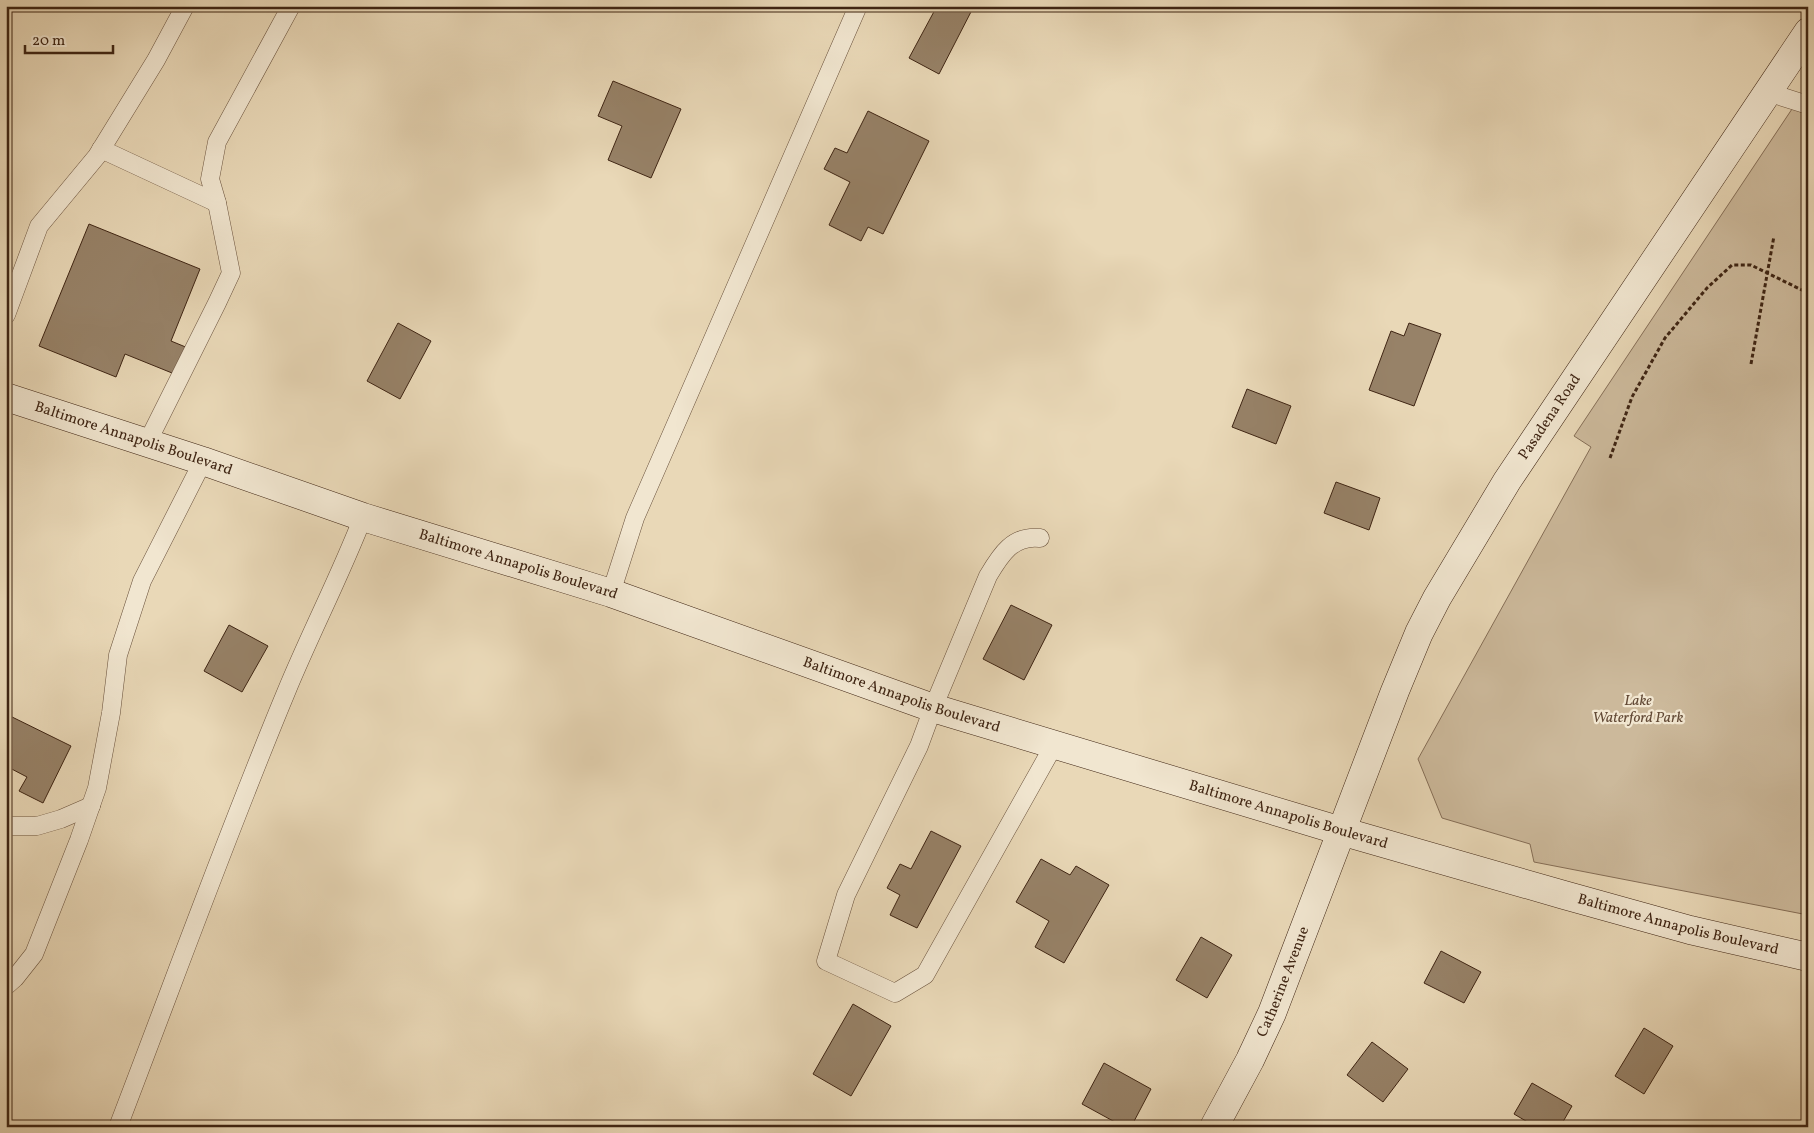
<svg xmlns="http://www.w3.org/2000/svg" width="1814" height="1133" font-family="Vollkorn,serif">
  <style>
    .green { fill: #ccb99b; stroke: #856e57 }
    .building { fill: #978268; stroke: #3e2413 }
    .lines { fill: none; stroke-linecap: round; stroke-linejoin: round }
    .lane-casing { stroke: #69513c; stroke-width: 19 }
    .secondary-casing { stroke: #3e2413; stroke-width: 29 }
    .path { stroke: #3e2413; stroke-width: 3; stroke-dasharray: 4 2.5; stroke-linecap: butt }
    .lane { stroke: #f1e6d0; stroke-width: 18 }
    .secondary { stroke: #f1e6d0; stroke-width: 28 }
    .labels { text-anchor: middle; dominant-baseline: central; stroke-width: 4.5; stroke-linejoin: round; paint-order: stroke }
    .street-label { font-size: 15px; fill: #3e2413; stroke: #f1e6d0 }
    .park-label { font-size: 15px; font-style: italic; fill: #624935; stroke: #f1e6d0 }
  </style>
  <rect width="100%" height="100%" fill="#e9d8b7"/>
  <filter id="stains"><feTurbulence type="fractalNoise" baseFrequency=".004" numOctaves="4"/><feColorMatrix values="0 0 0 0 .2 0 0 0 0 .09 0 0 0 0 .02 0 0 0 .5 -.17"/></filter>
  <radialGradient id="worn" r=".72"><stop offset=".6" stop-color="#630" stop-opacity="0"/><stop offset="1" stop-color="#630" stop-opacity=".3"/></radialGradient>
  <polygon class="green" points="1808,85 1808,915 1534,862 1530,844 1442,818 1418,759 1591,447 1574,436"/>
  <g class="building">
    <polygon points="937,6 974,6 939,74 909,58"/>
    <polygon points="613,81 681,109 651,178 608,160 622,126 598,116"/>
    <polygon points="868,111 929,141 883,234 868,227 861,241 829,225 850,182 824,169 835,148 847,153"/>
    <polygon points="89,224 200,269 171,341 188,348 177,375 125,354 116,377 39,346"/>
    <polygon points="398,323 431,341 400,399 367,381"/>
    <polygon points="1409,323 1441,334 1414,406 1369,390 1391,331 1404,336"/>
    <polygon points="1247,389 1291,406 1276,444 1232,427"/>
    <polygon points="1336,482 1380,498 1369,530 1324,513"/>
    <polygon points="1011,605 1052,625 1024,680 983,659"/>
    <polygon points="229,625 268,646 242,692 204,671"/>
    <polygon points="6,714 71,746 43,803 19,791 27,777 6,766"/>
    <polygon points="931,831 961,846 917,928 890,915 900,895 887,888 900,864 911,869"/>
    <polygon points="1041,859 1070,875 1076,866 1109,885 1064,963 1035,947 1049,921 1016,902"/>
    <polygon points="1201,937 1232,955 1207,998 1176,980"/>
    <polygon points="1441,951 1481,972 1464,1003 1424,983"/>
    <polygon points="853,1004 891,1026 851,1096 813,1074"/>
    <polygon points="1644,1028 1673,1046 1644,1094 1615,1076"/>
    <polygon points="1372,1042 1408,1069 1383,1102 1347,1075"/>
    <polygon points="1104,1063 1151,1089 1131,1127 1124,1127 1082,1104"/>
    <polygon points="1532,1083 1572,1106 1560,1127 1536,1127 1514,1114"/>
  </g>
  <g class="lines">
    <defs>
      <g id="lane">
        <polyline points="1767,92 1808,105"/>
        <polyline points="101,149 217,203"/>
        <polyline points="6,315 39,226 97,156 156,60 185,6"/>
        <polyline points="147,443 217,303 231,273 217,203 210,179 217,142 291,6"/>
        <path d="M 1040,538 C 1013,535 1001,554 988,576 L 933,708 L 919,746 L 846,895 L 826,961 L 895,993 L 925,975 L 1054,745"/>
        <polyline points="611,593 635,518 858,6"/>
        <polyline points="6,826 37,826 61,819 91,806"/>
        <polyline points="6,986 15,978 34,954 79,840 97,788 111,713 118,655 142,581 203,461"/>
        <path d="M 118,1127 C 174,981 227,834 287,690 C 311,632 340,576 363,517"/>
      </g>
      <g id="secondary">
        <path id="s1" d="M 6,397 L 203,461 L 363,517 L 611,593 L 933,708 L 1341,831 L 1564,895 L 1690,930 L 1808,957"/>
        <path id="s2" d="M 1214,1127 L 1250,1060 L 1272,1013 L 1395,691 L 1419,633 L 1437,598 L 1507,481 L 1808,32"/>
      </g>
    </defs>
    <use href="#lane" class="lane-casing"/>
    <use href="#secondary" class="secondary-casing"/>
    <g class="path">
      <polyline points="1751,364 1774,236"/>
      <polyline points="1610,458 1632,397 1665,338 1707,288 1732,265 1751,265 1808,293"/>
    </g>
    <use href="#lane" class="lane"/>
    <use href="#secondary" class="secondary"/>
  </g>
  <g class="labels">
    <g class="street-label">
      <text stroke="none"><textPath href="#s2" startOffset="788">Pasadena Road</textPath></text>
      <text stroke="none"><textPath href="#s1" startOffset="134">Baltimore Annapolis Boulevard</textPath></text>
      <text stroke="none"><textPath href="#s1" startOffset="539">Baltimore Annapolis Boulevard</textPath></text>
      <text stroke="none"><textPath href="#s1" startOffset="944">Baltimore Annapolis Boulevard</textPath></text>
      <text stroke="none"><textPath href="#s1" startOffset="1349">Baltimore Annapolis Boulevard</textPath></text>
      <text stroke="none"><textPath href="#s1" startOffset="1754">Baltimore Annapolis Boulevard</textPath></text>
      <text stroke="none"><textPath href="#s2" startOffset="161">Catherine Avenue</textPath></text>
    </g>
    <g class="park-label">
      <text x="1638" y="701">Lake<tspan x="1638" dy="17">Waterford Park</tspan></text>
    </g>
  </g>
  <rect width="1814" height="1133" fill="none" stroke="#e9d8b7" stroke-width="25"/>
  <rect x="8" y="8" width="1799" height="1118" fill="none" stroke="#3e2413" stroke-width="2.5"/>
  <rect x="12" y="12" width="1789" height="1108" fill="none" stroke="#3e2413"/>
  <path d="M25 45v8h88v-8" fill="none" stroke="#3e2413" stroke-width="2.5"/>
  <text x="32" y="45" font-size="15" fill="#3e2413" stroke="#f1e6d0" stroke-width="4" paint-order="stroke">20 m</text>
  <rect width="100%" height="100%" filter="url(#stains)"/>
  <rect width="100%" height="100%" fill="url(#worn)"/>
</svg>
